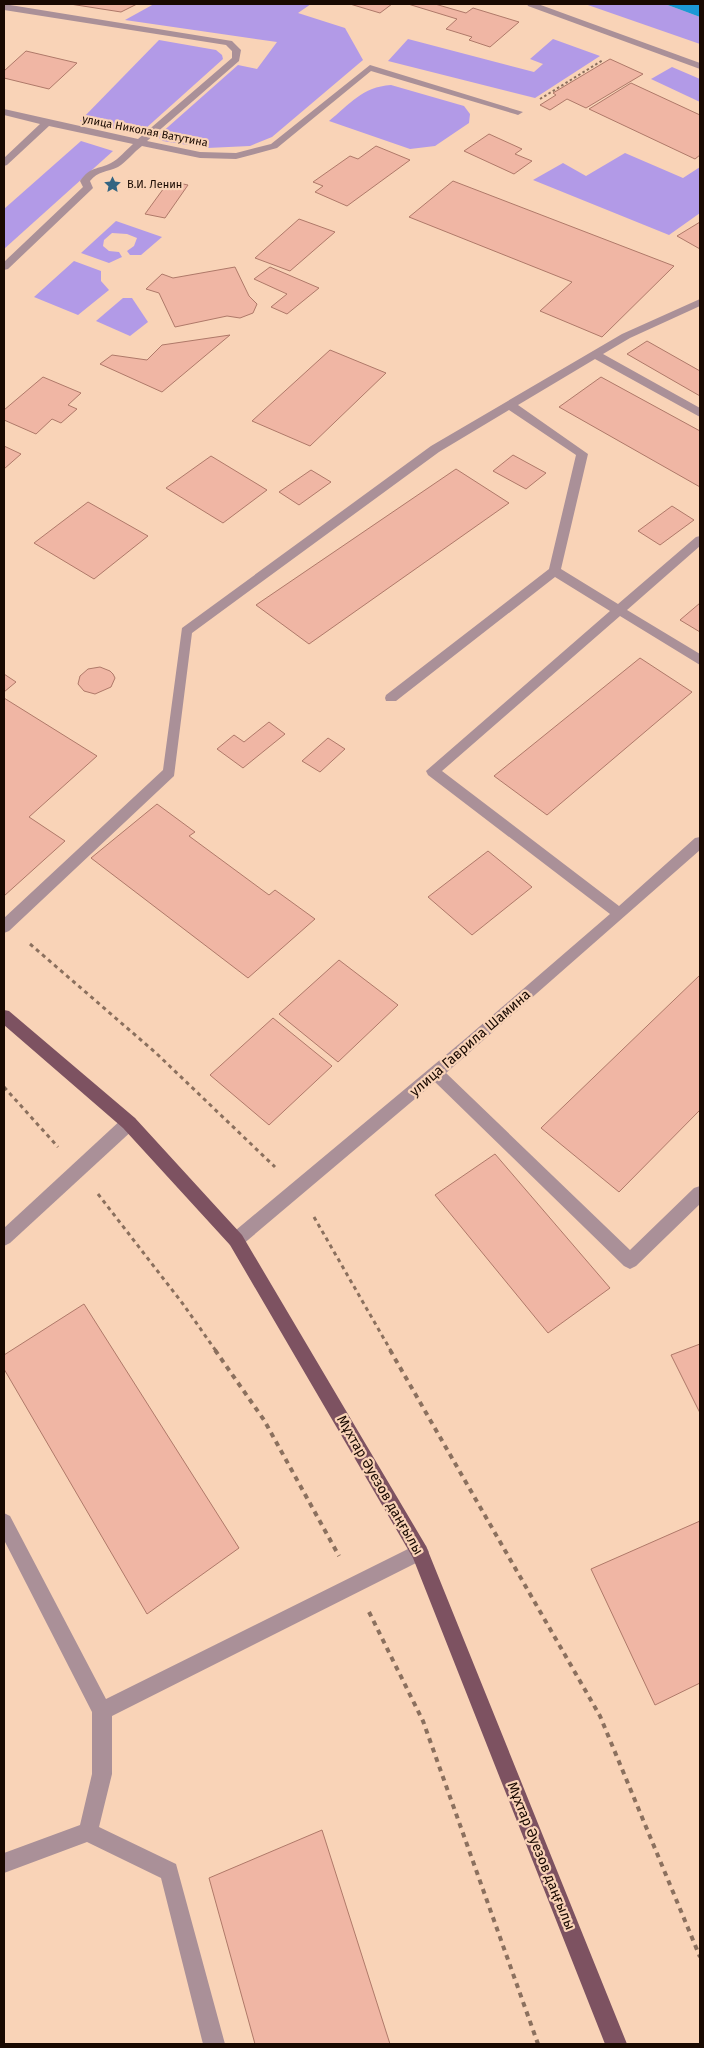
<svg xmlns="http://www.w3.org/2000/svg" width="704" height="2048" font-family="'Fira Sans',sans-serif">
  <style>
    .green { fill: #b29ae7 }
    .water { fill: #1c98d6 }
    .building { fill: #f0b6a4; stroke: #af7969 }
    .lines { fill: none; stroke-linecap: round; stroke-linejoin: round }
    .path-far2 { stroke: #8b705e; stroke-width: 2; stroke-dasharray: 2.5 2.5; stroke-linecap: butt }
    .path-far1 { stroke: #8b705e; stroke-width: 3; stroke-dasharray: 4 4; stroke-linecap: butt }
    .path { stroke: #8b705e; stroke-width: 4; stroke-dasharray: 5 5; stroke-linecap: butt }
    .minor { fill: #aa9098; fill-rule: evenodd }
    .major { fill: #7d5261; fill-rule: evenodd }
    .labels { text-anchor: middle; dominant-baseline: central; stroke-width: 4.5; stroke-linejoin: round; paint-order: stroke }
    .far-street-label { font-size: 11px; fill: #190901; stroke: #f9d3b7 }
    .far-poi-label { font-size: 11px; fill: #190901; stroke: #f9d3b7; text-anchor: start }
    .street-label { font-size: 14px; fill: #190901; stroke: #f9d3b7 }
  </style>
  <rect width="100%" height="100%" fill="#f9d3b7"/>
  <g class="green">
    <polygon points="154,4 311,4 298,13 345,28 363,60 272,137 250,146 207,148 163,141 159,138 160,134 238,65 257,69 277,42 125,20"/>
    <polygon points="585,4 665,4 700,17 700,44"/>
    <polygon points="408,39 534,72 543,64 530,59 553,39 600,56 535,98 388,61"/>
    <polygon points="159,40 216,50 222,55 223,59 145,129 126,132 80,121"/>
    <polygon points="672,67 700,79 700,102 651,79"/>
    <path d="M 391,85 L 464,106 L 470,114 L 469,123 L 435,146 L 410,149 L 329,121 C 350,104 362,87 391,85 Z"/>
    <polygon points="81,141 113,151 4,249 4,209"/>
    <polygon points="625,153 683,178 700,167 700,213 669,235 533,180 563,163 586,176"/>
    <polygon points="116,221 162,237 141,255 130,255 127,251 134,246 137,238 127,234 112,233 104,240 103,246 109,251 119,252 122,257 109,263 81,253"/>
    <polygon points="74,261 101,271 101,281 109,290 78,315 34,297"/>
    <polygon points="123,298 132,298 148,322 130,336 96,321"/>
  </g>
  <polygon class="water" points="665,4 700,4 700,17"/>
  <g class="building">
    <polygon points="70,4 137,4 121,12"/>
    <polygon points="350,4 392,4 380,13"/>
    <polygon points="408,4 435,4 466,13 473,8 519,22 490,47 469,40 472,37 446,29 457,19"/>
    <polygon points="26,51 77,63 49,89 4,78 4,71"/>
    <polygon points="610,59 643,74 586,108 567,99 550,110 540,105 556,95 553,93"/>
    <polygon points="631,83 700,115 700,155 695,159 589,109"/>
    <polygon points="489,134 522,149 515,154 532,161 514,174 464,151"/>
    <polygon points="376,146 410,160 347,206 315,192 323,186 313,182 350,156 358,159"/>
    <polygon points="169,181 188,185 165,218 145,214"/>
    <polygon points="453,181 674,266 602,337 540,311 572,282 409,217"/>
    <polygon points="299,219 335,232 290,271 255,258"/>
    <polygon points="700,222 700,249 677,236"/>
    <polygon points="235,267 249,296 257,304 253,313 240,318 227,316 175,327 159,293 146,289 162,274 173,278"/>
    <polygon points="270,267 319,288 287,314 271,307 287,294 254,279"/>
    <polygon points="230,335 162,392 100,364 112,355 147,360 162,345"/>
    <polygon points="647,341 700,371 700,396 627,354"/>
    <polygon points="330,350 386,373 310,446 252,421"/>
    <polygon points="43,377 81,393 68,405 77,409 61,423 52,419 36,434 4,420 4,410"/>
    <polygon points="601,377 700,431 700,487 559,407"/>
    <polygon points="4,446 21,454 4,469"/>
    <polygon points="513,455 546,473 526,489 493,471"/>
    <polygon points="211,456 267,490 223,523 166,488"/>
    <polygon points="456,469 509,503 309,644 256,605"/>
    <polygon points="311,470 331,482 299,505 279,492"/>
    <polygon points="88,502 148,536 94,579 34,543"/>
    <polygon points="672,506 694,520 660,545 638,531"/>
    <polygon points="700,603 700,632 680,620"/>
    <polygon points="640,658 692,692 547,815 494,776"/>
    <polygon points="100,667 110,671 113,674 115,678 111,687 95,694 84,691 78,684 80,676 88,669"/>
    <polygon points="4,674 16,682 4,692"/>
    <polygon points="4,698 97,756 29,817 65,841 4,896"/>
    <polygon points="269,722 285,734 243,768 217,749 234,735 244,742"/>
    <polygon points="328,738 345,749 320,772 302,761"/>
    <polygon points="157,804 195,832 189,836 269,895 275,890 315,919 248,978 91,858"/>
    <polygon points="488,851 532,887 472,935 428,897"/>
    <polygon points="339,960 398,1005 338,1062 279,1014"/>
    <polygon points="700,975 700,1110 619,1192 541,1128"/>
    <polygon points="273,1018 332,1066 269,1125 210,1075"/>
    <polygon points="495,1154 610,1288 548,1333 435,1195"/>
    <polygon points="84,1304 239,1548 147,1614 4,1369 4,1355"/>
    <polygon points="700,1344 700,1413 671,1355"/>
    <polygon points="700,1521 700,1683 655,1705 591,1569"/>
    <polygon points="322,1830 390,2044 255,2044 209,1878"/>
  </g>
  <g class="lines">
    <polyline class="path-far2" points="540,99 603,60"/>
    <g class="path-far1">
      <polyline points="30,944 156,1053 275,1167"/>
      <polyline points="4,1087 58,1147"/>
      <polyline points="98,1194 183,1304 216,1351"/>
      <polyline points="314,1217 391,1351"/>
    </g>
    <g class="path">
      <polyline points="215,1350 264,1420 339,1556"/>
      <polyline points="390,1350 600,1716 700,1957"/>
      <polyline points="369,1612 423,1721 538,2044"/>
    </g>
    <g class="minor">
      <path d="M 4,4 L 232,41 L 241,50 L 239,61 L 147,141 L 200,152 L 236,153 L 271,144 L 370,65 L 523,112 L 518,115 L 515,114 L 371,71 L 277,148 L 236,159 L 200,158 L 142,146 C 134,152 126,162 118,167 C 107,172 98,171 90,181 L 93,188 L 91,190 L 8,269 L 4,270 L 4,262 L 83,187 L 80,181 C 91,166 97,170 111,163 C 119,159 126,150 133,144 L 49,126 L 7,165 L 4,166 L 4,158 L 40,124 L 4,115 L 4,109 L 138,139 L 232,58 L 232,51 L 226,45 L 4,10 Z"/>
      <polygon points="527,4 538,4 700,63 700,69 528,6"/>
      <polygon points="700,299 700,306 630,338 603,354 700,408 700,417 595,359 518,405 588,454 561,569 618,604 696,537 700,536 700,546 627,610 700,654 700,665 620,616 442,771 619,906 695,838 700,837 700,850 446,1073 630,1250 694,1188 700,1186 700,1204 636,1266 630,1269 624,1266 435,1082 242,1245 236,1248 230,1245 228,1240 230,1235 465,1039 610,914 428,775 426,771 610,611 555,577 396,701 386,701 385,698 386,695 549,569 576,455 509,410 439,452 192,633 174,776 9,931 4,933 4,918 163,770 182,628 431,446 622,334"/>
      <polygon points="129,1116 135,1118 137,1123 135,1128 10,1243 4,1246 4,1228 123,1118"/>
      <polygon points="4,1513 10,1516 106,1699 414,1546 420,1543 426,1546 429,1552 426,1558 112,1716 112,1774 99,1827 176,1864 225,2044 203,2044 161,1878 87,1842 4,1873 4,1853 80,1825 92,1774 92,1712 4,1540"/>
    </g>
    <polygon class="major" points="4,1010 9,1011 135,1118 242,1235 426,1546 627,2044 605,2044 413,1558 230,1245 123,1128 4,1025"/>
  </g>
  <defs>
    <symbol id="sight-bare" viewBox="-9 -9 18 18"><path d="M0-6L1.8-2.2L6-1.7L2.9 1.2L3.7 5.4L0 3.3L-3.7 5.4L-2.9 1.2L-6-1.7L-1.8-2.2Z" fill="#336482" stroke="#f9d3b7" stroke-width="2.5" paint-order="stroke"/></symbol>
  </defs>
  <g fill-rule="evenodd">
    <use href="#sight-bare" x="100" y="172" width="25" height="25"/>
  </g>
  <g class="labels">
    <g class="far-street-label">
      <text transform="translate(145 131) rotate(11)">улица Николая Ватутина</text>
    </g>
    <g class="far-poi-label">
      <text x="127" y="184">В.И. Ленин</text>
    </g>
    <g class="street-label">
      <text transform="translate(470 1043) rotate(-41)">улица Гаврила Шамина</text>
      <text transform="translate(380 1485) rotate(60)">Мұхтар Әуезов даңғылы</text>
      <text transform="translate(541 1856) rotate(68)">Мұхтар Әуезов даңғылы</text>
    </g>
  </g>
  <rect width="704" height="2048" fill="none" stroke="#190901" stroke-width="10"/>
</svg>
